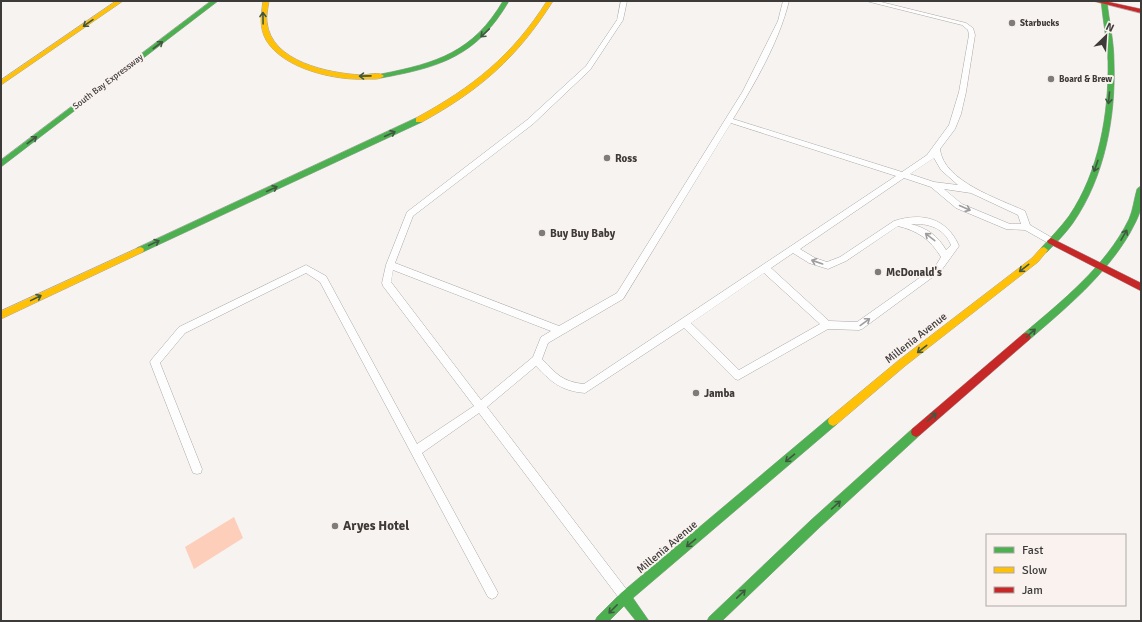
<svg xmlns="http://www.w3.org/2000/svg" width="1142" height="622" font-family="Signika,sans-serif">
  <style>
    .water { fill: #fdceba }
    .lines { fill: none; stroke-linecap: round; stroke-linejoin: round }
    .lane-casing { stroke: #aaa7a6; stroke-width: 1 }
    .fast-casing { stroke: #aaa7a6; stroke-width: 1 }
    .slow-casing { stroke: #aaa7a6; stroke-width: 1 }
    .jam-casing { stroke: #aaa7a6; stroke-width: 1 }
    .lane { fill: #fefdfd; fill-rule: evenodd }
    .fast { fill: #4caf50; fill-rule: evenodd }
    .slow { fill: #ffc107; fill-rule: evenodd }
    .jam { fill: #c62828; fill-rule: evenodd }
    .oneway { stroke: #415840 }
    .oneway2 { stroke: #9e9c9c }
    .poi-dot { fill: #7e7b7a; stroke: #f9f2ef; stroke-width: 1.5 }
    .labels { text-anchor: middle; dominant-baseline: central; stroke-width: 4; stroke-linejoin: round; paint-order: stroke }
    .far-poi-label { font-size: 9px; font-weight: bold; fill: #3d3b3a; stroke: #f9f2ef; text-anchor: start }
    .far-street-label { font-size: 9px; fill: #3d3b3a; stroke: #f9f2ef }
    .poi-label { font-size: 11px; font-weight: bold; fill: #3d3b3a; stroke: #f9f2ef; text-anchor: start }
    .street-label { font-size: 11px; fill: #3d3b3a; stroke: #f9f2ef }
    .near-poi-label { font-size: 13px; font-weight: bold; fill: #3d3b3a; stroke: #f9f2ef; text-anchor: start }
  </style>
  <rect width="100%" height="100%" fill="#f7f3f1"/>
  <polygon class="water" points="234,517 243,538 194,569 185,547"/>
  <g class="lines">
    <defs>
      <path id="lane" d="M 621,1 L 627,1 L 623,20 L 590,70 L 533,124 L 413,216 L 395,263 L 559,326 L 617,293 L 743,91 L 778,21 L 783,1 L 789,1 C 779,42 755,83 733,119 L 902,172 L 927,155 L 949,125 L 959,92 L 969,35 L 968,30 L 962,25 L 866,1 L 877,1 L 966,23 L 973,28 L 975,35 L 966,92 L 961,114 L 955,129 L 940,149 C 943,181 999,199 1025,211 L 1030,225 L 1054,239 L 1055,241 L 1054,243 L 1048,243 L 1025,230 L 1006,229 L 956,208 L 931,187 L 904,178 L 800,249 L 815,258 L 827,262 L 840,257 L 894,221 C 922,212 947,218 959,246 L 941,271 L 862,329 L 859,330 L 828,329 L 738,380 L 735,379 L 684,328 L 585,393 C 562,391 552,383 536,366 L 487,407 L 627,590 L 629,594 L 627,598 L 623,600 L 619,598 L 479,413 L 422,453 L 496,589 L 498,593 L 496,597 L 492,599 L 488,597 L 320,282 L 306,273 L 185,333 L 160,363 L 202,469 L 201,473 L 197,474 L 193,473 L 150,362 L 152,359 L 179,327 L 306,265 L 326,276 L 417,444 L 474,406 L 383,286 L 382,283 L 386,265 L 407,212 L 527,120 L 586,66 L 617,20 ZM 731,123 L 896,176 L 584,384 C 563,382 556,374 542,359 L 548,343 L 623,299 ZM 934,158 L 941,170 L 958,185 L 934,182 L 910,174 ZM 944,189 L 971,193 L 1018,215 L 1021,224 L 1010,224 L 962,204 ZM 911,224 C 929,223 944,228 951,245 L 946,250 C 938,236 927,228 911,224 ZM 898,226 C 918,231 930,239 941,257 L 935,267 L 857,322 L 829,321 L 771,268 L 793,253 L 809,263 L 828,269 L 846,261 ZM 393,270 L 551,331 L 541,337 L 533,357 L 481,400 L 391,282 ZM 764,273 L 820,324 L 739,370 L 691,323 Z"/>
      <g id="fast">
        <polygon points="211,1 218,1 1,167 1,160"/>
        <path d="M 503,1 L 509,1 C 477,56 441,67 381,78 L 378,76 L 381,74 C 437,63 473,52 503,1 Z"/>
        <path d="M 1101,1 L 1107,1 C 1109,21 1114,41 1114,62 C 1116,116 1105,177 1073,223 C 1066,233 1056,243 1047,252 L 1044,253 L 1040,250 L 1041,248 C 1051,237 1061,227 1069,216 C 1099,172 1109,113 1108,61 C 1107,41 1103,21 1101,1 Z"/>
        <polygon points="416,118 419,118 423,120 422,122 143,252 140,253 136,250 137,248"/>
        <path d="M 1141,186 C 1141,193 1142,201 1141,208 C 1139,217 1134,225 1130,233 C 1105,276 1066,308 1029,340 L 1026,341 L 1023,340 L 1021,337 L 1023,334 C 1062,301 1106,266 1129,219 C 1133,210 1134,199 1137,189 Z"/>
        <polygon points="833,416 837,418 838,421 837,424 633,598 649,621 636,621 624,606 609,621 595,621 597,617 621,593 829,418"/>
        <polygon points="916,427 920,429 921,432 920,435 819,528 722,621 707,621 709,617 811,520 912,429"/>
      </g>
      <g id="slow">
        <polygon points="116,1 123,1 1,85 1,80"/>
        <path d="M 263,1 L 269,1 C 268,8 266,16 267,22 C 271,62 329,73 361,75 C 368,75 379,71 384,76 C 380,80 373,79 367,79 C 336,81 283,69 266,40 C 259,27 261,15 263,1 Z"/>
        <path d="M 547,1 L 553,1 C 517,58 480,90 422,122 L 416,122 L 416,118 C 473,87 512,56 547,1 Z"/>
        <polygon points="140,247 143,248 144,250 143,252 1,319 1,311"/>
        <polygon points="1044,247 1048,250 1038,262 905,366 837,424 833,426 829,424 828,421 829,418 899,360 1032,258 1041,248"/>
      </g>
      <g id="jam">
        <polygon points="1093,1 1104,1 1141,9 1141,13"/>
        <polygon points="1051,238 1141,283 1141,291 1048,243 1047,241"/>
        <polygon points="1026,333 1029,334 1031,337 1029,340 920,435 916,437 912,435 911,432 912,429 1023,334"/>
      </g>
    </defs>
    <use href="#lane" class="lane-casing"/>
    <use href="#fast" class="fast-casing"/>
    <use href="#slow" class="slow-casing"/>
    <use href="#jam" class="jam-casing"/>
    <use href="#lane" class="lane"/>
    <use href="#fast" class="fast"/>
    <use href="#slow" class="slow"/>
    <use href="#jam" class="jam"/>
  </g>
  <defs><path id="oneway-shaft" d="M-6 0H5M1.5-3L5.5 0L1.5 3" fill="none" stroke-width="1.6" stroke-linecap="round" stroke-linejoin="round"/></defs>
  <g class="oneway">
    <use href="#oneway-shaft" transform="translate(263 18) rotate(-91)"/>
    <use href="#oneway-shaft" transform="translate(88 23) rotate(145)"/>
    <use href="#oneway-shaft" transform="translate(485 33) rotate(136)"/>
    <use href="#oneway-shaft" transform="translate(158 45) rotate(-37)"/>
    <use href="#oneway-shaft" transform="translate(365 76) rotate(179)"/>
    <use href="#oneway-shaft" transform="translate(1109 98) rotate(95)"/>
    <use href="#oneway-shaft" transform="translate(390 134) rotate(-25)"/>
    <use href="#oneway-shaft" transform="translate(32 140) rotate(-37)"/>
    <use href="#oneway-shaft" transform="translate(1096 166) rotate(109)"/>
    <use href="#oneway-shaft" transform="translate(272 189) rotate(-25)"/>
    <use href="#oneway-shaft" transform="translate(1124 235) rotate(-60)"/>
    <use href="#oneway-shaft" transform="translate(154 243) rotate(-25)"/>
    <use href="#oneway-shaft" transform="translate(1024 268) rotate(142)"/>
    <use href="#oneway-shaft" transform="translate(36 298) rotate(-26)"/>
    <use href="#oneway-shaft" transform="translate(1031 333) rotate(-42)"/>
    <use href="#oneway-shaft" transform="translate(922 349) rotate(142)"/>
    <use href="#oneway-shaft" transform="translate(932 417) rotate(-42)"/>
    <use href="#oneway-shaft" transform="translate(790 458) rotate(140)"/>
    <use href="#oneway-shaft" transform="translate(836 505) rotate(-42)"/>
    <use href="#oneway-shaft" transform="translate(691 543) rotate(140)"/>
    <use href="#oneway-shaft" transform="translate(741 594) rotate(-44)"/>
    <use href="#oneway-shaft" transform="translate(613 609) rotate(135)"/>
  </g>
  <g class="oneway2">
    <use href="#oneway-shaft" transform="translate(965 208) rotate(24)"/>
    <use href="#oneway-shaft" transform="translate(930 237) rotate(-142)"/>
    <use href="#oneway-shaft" transform="translate(817 262) rotate(-161)"/>
    <use href="#oneway-shaft" transform="translate(865 322) rotate(-36)"/>
  </g>
  <g class="poi-dot">
    <circle cx="1012" cy="23" r="4"/>
    <circle cx="1051" cy="79" r="4"/>
    <circle cx="607" cy="158" r="4"/>
    <circle cx="542" cy="233" r="4"/>
    <circle cx="878" cy="272" r="4"/>
    <circle cx="696" cy="393" r="4"/>
    <circle cx="335" cy="526" r="4"/>
  </g>
  <g class="labels">
    <g class="far-poi-label">
      <text x="1020" y="23">Starbucks</text>
      <text x="1059" y="79">Board &amp; Brew</text>
    </g>
    <g class="far-street-label">
      <text transform="translate(108 82) rotate(-37)">South Bay Expressway</text>
    </g>
    <g class="poi-label">
      <text x="615" y="158">Ross</text>
      <text x="550" y="233">Buy Buy Baby</text>
      <text x="886" y="272">McDonald's</text>
      <text x="704" y="393">Jamba</text>
    </g>
    <g class="street-label">
      <text transform="translate(916 338) rotate(-38)">Millenia Avenue</text>
      <text transform="translate(667 547) rotate(-40)">Millenia Avenue</text>
    </g>
    <g class="near-poi-label">
      <text x="343" y="526">Aryes Hotel</text>
    </g>
  </g>
  <rect width="1142" height="622" fill="none" stroke="#3d3b3a" stroke-width="4"/>
  <rect x="986" y="534" width="140" height="72" fill="#f9f2ef" stroke="#aea9a7"/>
  <rect x="994" y="547" width="20" height="6" fill="#4caf50" stroke="#aea9a7"/>
  <text x="1022" y="554" font-size="12" fill="#3d3b3a">Fast</text>
  <rect x="994" y="567" width="20" height="6" fill="#ffc107" stroke="#aea9a7"/>
  <text x="1022" y="574" font-size="12" fill="#3d3b3a">Slow</text>
  <rect x="994" y="587" width="20" height="6" fill="#c62828" stroke="#aea9a7"/>
  <text x="1022" y="594" font-size="12" fill="#3d3b3a">Jam</text>
  <g transform="translate(1106 36) rotate(25)" stroke="#f9f2ef" stroke-width="3" paint-order="stroke">
  <path d="M0-3L7 15L0 10L-7 15Z" fill="#3d3b3a"/>
  <text y="-6" font-size="11" font-weight="bold" text-anchor="middle" fill="#3d3b3a">N</text>
  </g>
</svg>
